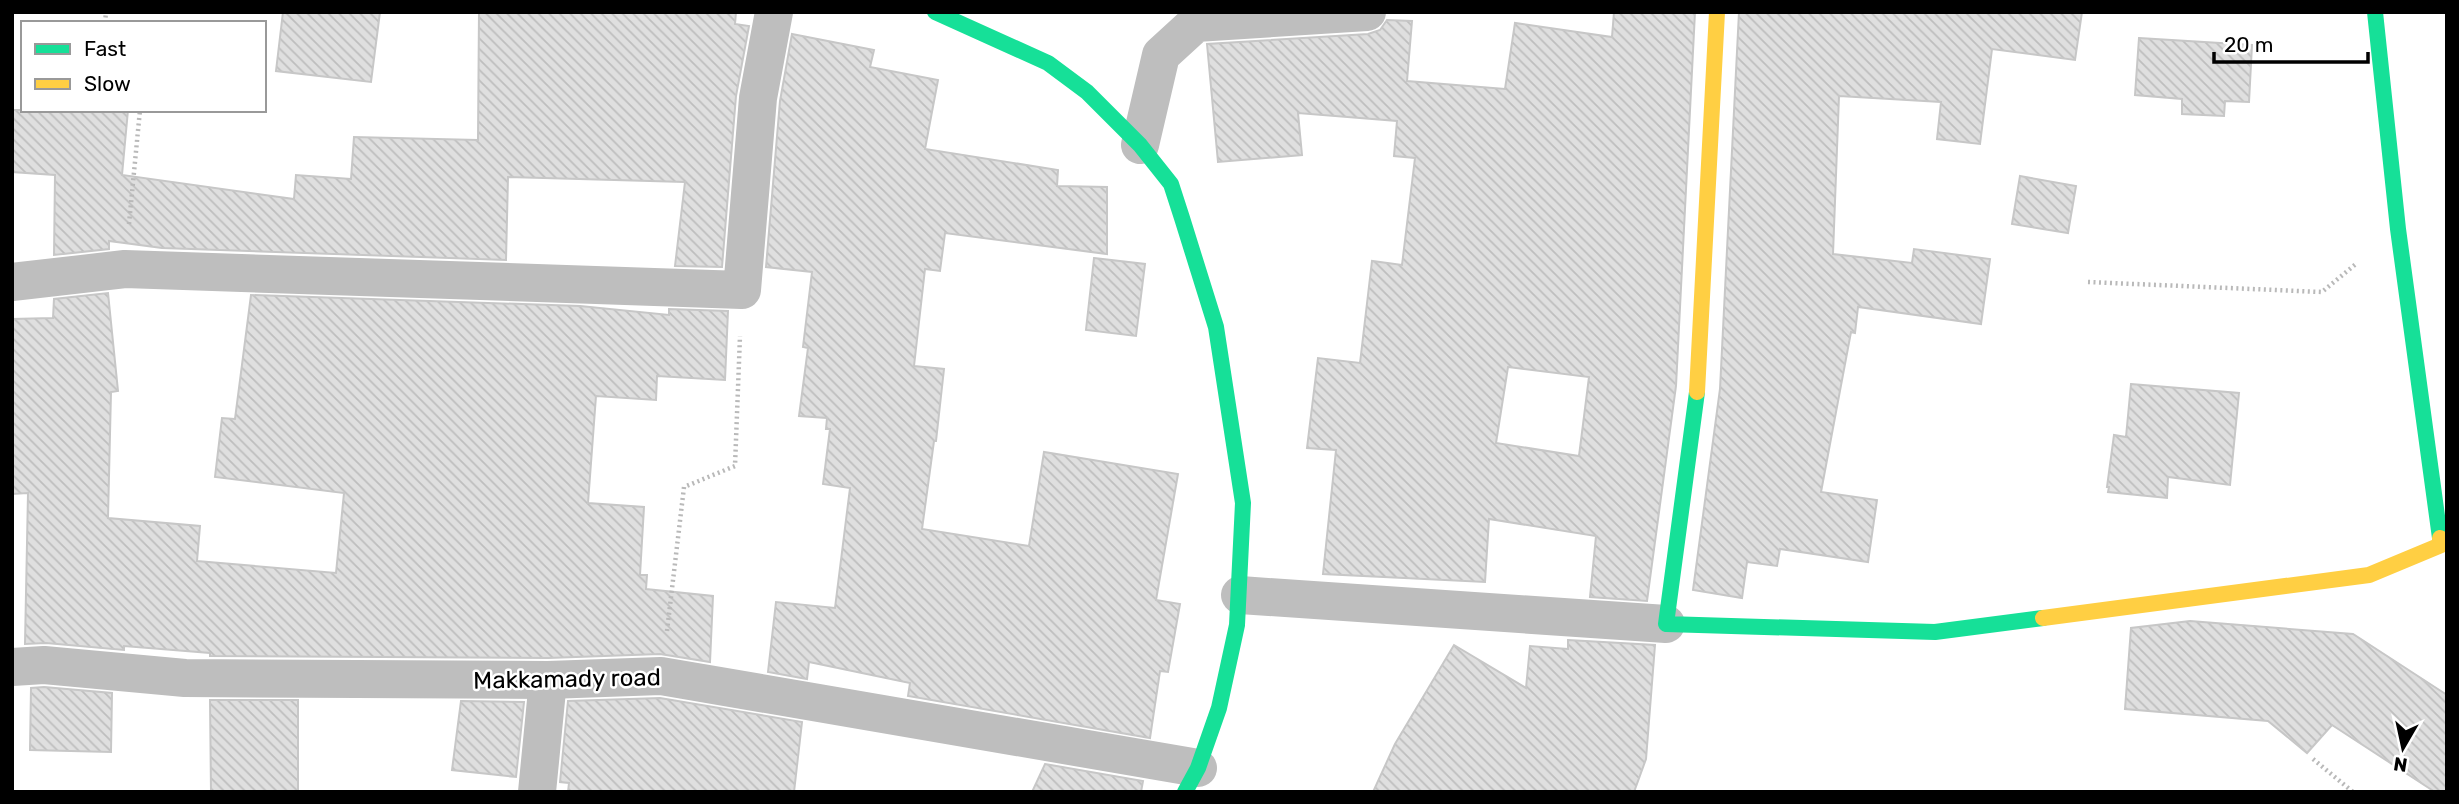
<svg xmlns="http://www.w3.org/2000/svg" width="2459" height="804" font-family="Rubik,sans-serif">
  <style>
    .building { fill: url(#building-back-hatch); stroke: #c7c7c7; stroke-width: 2; fill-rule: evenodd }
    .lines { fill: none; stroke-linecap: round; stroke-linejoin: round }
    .path { stroke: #b9b9b9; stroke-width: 4.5; stroke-dasharray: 2 3.5; stroke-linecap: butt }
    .street { stroke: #bebebe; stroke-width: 38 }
    .fast { stroke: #16e098; stroke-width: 16 }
    .slow { stroke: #ffcf43; stroke-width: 16 }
    .labels { text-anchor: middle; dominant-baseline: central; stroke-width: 5; stroke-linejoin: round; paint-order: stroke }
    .street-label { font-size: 24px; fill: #000; stroke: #fff }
  </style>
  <defs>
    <pattern id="building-back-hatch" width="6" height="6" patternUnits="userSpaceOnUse" patternTransform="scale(1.75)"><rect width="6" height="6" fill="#dfdfdf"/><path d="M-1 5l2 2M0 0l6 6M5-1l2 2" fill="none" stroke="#bebebe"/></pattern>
  </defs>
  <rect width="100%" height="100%" fill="#fff"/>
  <g class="building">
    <polygon points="283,12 380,12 371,82 276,71"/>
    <polygon points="479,12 736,12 735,24 749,26 736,96 722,267 675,266 685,182 508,177 506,260 162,248 109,241 109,249 54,255 55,175 12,172 12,110 128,110 122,175 294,199 296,175 351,179 354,137 478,140"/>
    <path d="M 1614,12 L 1695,12 L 1676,386 L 1647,601 L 1590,597 L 1596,536 L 1489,519 L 1485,582 L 1323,574 L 1336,450 L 1307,448 L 1318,358 L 1360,363 L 1372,261 L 1402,265 L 1415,158 L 1394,156 L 1397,121 L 1298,113 L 1302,155 L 1218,162 L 1207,44 L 1368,34 L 1380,30 L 1387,20 L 1412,21 L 1407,81 L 1505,89 L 1515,23 L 1612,37 ZM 1508,367 L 1589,377 L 1579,456 L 1496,443 Z"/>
    <polygon points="1739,12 2082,12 2075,60 1992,49 1980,144 1937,139 1941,102 1839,96 1833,254 1912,263 1914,249 1990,259 1981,324 1858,307 1855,333 1851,332 1821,492 1877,500 1868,562 1780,549 1777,566 1747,562 1742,598 1693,590 1720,389"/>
    <polygon points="792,34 874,50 870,67 938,80 925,149 1058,170 1057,186 1107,187 1107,254 945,233 940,271 925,269 914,366 944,369 936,441 934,441 922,529 1029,546 1044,452 1178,474 1156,600 1180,604 1168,672 1160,671 1150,738 908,696 910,683 809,662 807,679 768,672 776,602 835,608 850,488 823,484 830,429 826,429 827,418 799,416 808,348 803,347 812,272 766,267 780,101"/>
    <polygon points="2139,38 2252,45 2249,102 2225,101 2224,116 2182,114 2182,99 2135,95"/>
    <polygon points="2020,176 2076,186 2068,233 2012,224"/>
    <polygon points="1094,258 1145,264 1136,336 1086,330"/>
    <polygon points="108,293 118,391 111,392 108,518 200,526 197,561 336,573 344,493 215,477 222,418 235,419 251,295 580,306 669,315 669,309 728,311 725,380 657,376 656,400 596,396 588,503 644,507 640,575 647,575 646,589 713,596 710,662 660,654 548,658 210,656 210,653 124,646 124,650 46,643 25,644 28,493 12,494 12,319 53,318 54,299"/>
    <polygon points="2131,384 2239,393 2230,485 2168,477 2167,498 2108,492 2109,487 2107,487 2114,435 2126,437"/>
    <polygon points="2190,621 2353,634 2447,695 2447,792 2435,792 2332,725 2307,753 2268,721 2125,709 2131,628"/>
    <polygon points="1568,640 1655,645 1646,759 1634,792 1373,792 1395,744 1454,645 1526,688 1530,646 1568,649"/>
    <polygon points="44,687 112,693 111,752 30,750 31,688"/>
    <polygon points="660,698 802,722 794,792 568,792 569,783 560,782 568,701"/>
    <polygon points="210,700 298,700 298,792 211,792"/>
    <polygon points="461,701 524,702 516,777 452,770"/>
    <polygon points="1045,764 1143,781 1141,792 1032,792"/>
  </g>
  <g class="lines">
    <g class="path">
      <polyline points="105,23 106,12"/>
      <polyline points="129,224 140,110"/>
      <polyline points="2088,282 2322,292 2357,263"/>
      <polyline points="667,631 684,487 735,466 740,336"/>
      <polyline points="2313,759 2353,792"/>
    </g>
    <g class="street">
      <polyline points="1140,145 1161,55 1196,23 1367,12"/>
      <polyline points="12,282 125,269 742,290 758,98 774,12"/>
      <polyline points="1240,595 1666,624"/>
      <polyline points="12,667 44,665 185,678 548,680 661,676 1198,768"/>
      <polyline points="537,792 548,680"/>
    </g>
    <g class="fast">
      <polyline points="935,12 1048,63 1087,92 1140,145 1171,184 1182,218 1216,327 1243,503 1237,625 1219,708 1198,768 1185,792"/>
      <polyline points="2375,12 2398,229 2440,538"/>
      <polyline points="1697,392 1666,624 1935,632 2043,618"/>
    </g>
    <g class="slow">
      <polyline points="1697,392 1717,12"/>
      <polyline points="2043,618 2369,575 2441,545 2440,538"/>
    </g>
  </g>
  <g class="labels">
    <g class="street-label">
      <text transform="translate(567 679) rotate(-1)">Makkamady road</text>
    </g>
  </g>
  <rect width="2459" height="804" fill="none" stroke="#000000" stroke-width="28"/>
  <rect x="21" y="21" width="245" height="91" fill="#ffffff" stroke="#999999" stroke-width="2"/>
  <rect x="35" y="44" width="35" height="10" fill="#16e098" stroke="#999999" stroke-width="2"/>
  <text x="84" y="56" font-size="21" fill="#000000">Fast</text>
  <rect x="35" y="79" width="35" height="10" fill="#ffcf43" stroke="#999999" stroke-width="2"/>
  <text x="84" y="91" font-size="21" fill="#000000">Slow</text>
  <g transform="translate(2403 748) rotate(189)" stroke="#ffffff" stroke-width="5" paint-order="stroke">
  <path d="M0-5L12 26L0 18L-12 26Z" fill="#000000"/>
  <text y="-10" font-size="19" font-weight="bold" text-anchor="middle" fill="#000000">N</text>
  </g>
  <path d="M2214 52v10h154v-10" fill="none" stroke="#000000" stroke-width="3.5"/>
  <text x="2224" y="52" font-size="21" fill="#000000" stroke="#ffffff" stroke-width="5" paint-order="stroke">20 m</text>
</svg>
